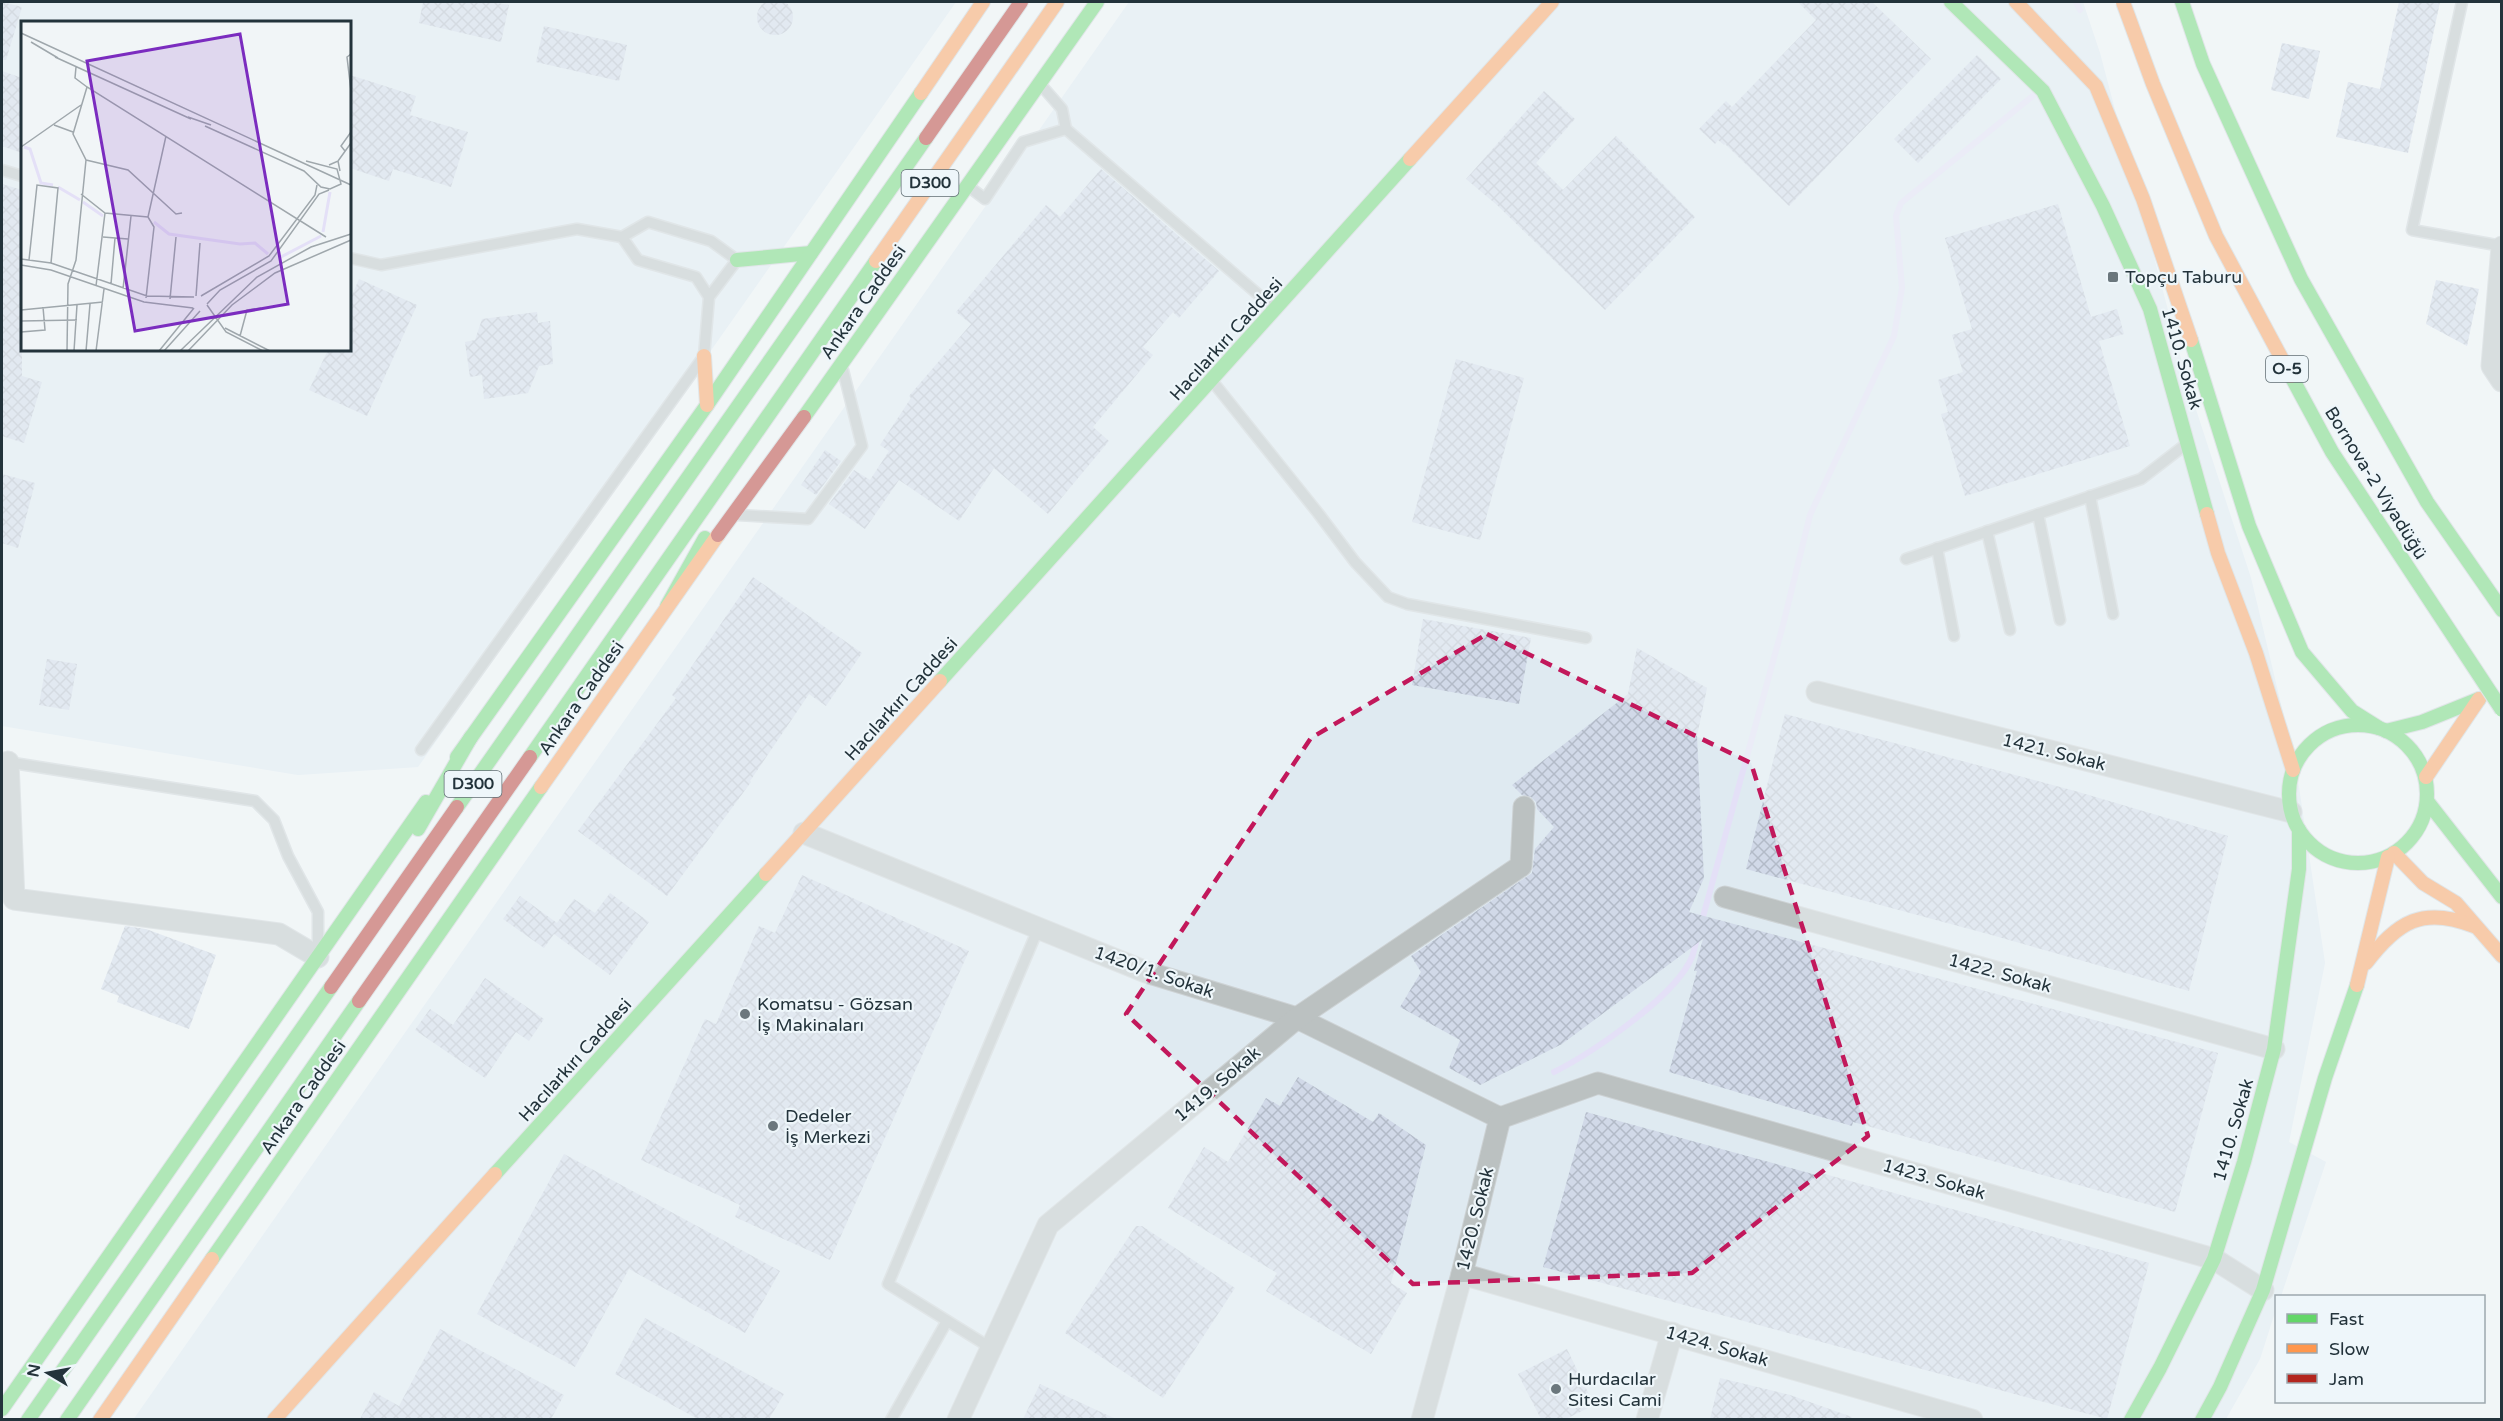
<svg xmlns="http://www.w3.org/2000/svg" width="2503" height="1421" font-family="'Varela Round',sans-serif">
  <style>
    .built { fill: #dfeaf1; fill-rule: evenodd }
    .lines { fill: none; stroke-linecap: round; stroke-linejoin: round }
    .stream { stroke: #e4e0f7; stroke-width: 6 }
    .building { fill: url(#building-cross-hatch) }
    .lane-casing { stroke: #cdd2d4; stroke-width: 13 }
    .street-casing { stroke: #cdd2d4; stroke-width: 23 }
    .fast-casing { stroke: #cdd2d4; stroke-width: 16 }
    .slow-casing { stroke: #cdd2d4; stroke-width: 16 }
    .jam-casing { stroke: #cdd2d4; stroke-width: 16 }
    .lane { stroke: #bbc1c1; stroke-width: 10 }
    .street { stroke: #bbc1c1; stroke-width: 21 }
    .fast { stroke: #63d668; stroke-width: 14 }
    .slow { stroke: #ff974d; stroke-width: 14 }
    .jam { stroke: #b3261e; stroke-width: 14 }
    .fast-bridge-casing { stroke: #cdd2d4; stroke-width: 16; stroke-linecap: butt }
    .slow-bridge-casing { stroke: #cdd2d4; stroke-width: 16; stroke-linecap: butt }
    .fast-bridge { stroke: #63d668; stroke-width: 14 }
    .slow-bridge { stroke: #ff974d; stroke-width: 14 }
    .marked { fill: none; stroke: #c2185b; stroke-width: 4.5; stroke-dasharray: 12 8; stroke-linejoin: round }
    .poi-dot { fill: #6b777d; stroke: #eef6fa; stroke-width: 2 }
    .labels { text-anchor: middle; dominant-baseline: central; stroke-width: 4.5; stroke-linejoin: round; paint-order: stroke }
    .shield { fill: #eef6fa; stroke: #606e74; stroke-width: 1.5 }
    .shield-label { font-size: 16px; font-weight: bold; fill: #23333b }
    .poi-label { font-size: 18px; fill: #23333b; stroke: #eef6fa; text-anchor: start }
    .street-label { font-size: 18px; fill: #23333b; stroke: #eef6fa }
    .inset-river { fill: none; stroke: #e4e0f7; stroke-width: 3 }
    .inset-road { fill: none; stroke: #9fa7ac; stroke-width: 1.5 }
    .view { fill: #7b2cbf; fill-opacity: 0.15; stroke: #7b2cbf; stroke-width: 3 }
    .inset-edge { fill: none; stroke: #23333b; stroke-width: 3 }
  </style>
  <defs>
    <pattern id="building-cross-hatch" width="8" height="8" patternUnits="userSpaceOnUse" patternTransform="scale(1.5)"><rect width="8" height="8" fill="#d1d9e8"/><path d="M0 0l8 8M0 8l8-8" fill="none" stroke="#b3bbc8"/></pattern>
  </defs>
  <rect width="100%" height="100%" fill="#f1f5f7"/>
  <g class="built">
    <path d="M 2,2 L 956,2 L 418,767 L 298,775 L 2,726 ZM 22,22 L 350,22 L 350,350 L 22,350 Z"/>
    <polygon points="1129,2 2083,2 2100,53 2187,382 2251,578 2296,767 2325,963 2289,1142 2326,1162 2281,1296 2276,1296 2276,1309 2260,1359 2226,1419 133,1420"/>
  </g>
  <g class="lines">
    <g class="stream">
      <polyline points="2076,2 2080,10"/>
      <polyline points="1701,924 1783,625 1810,515 1894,336 1902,288 1896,216 1901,203 2034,95"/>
      <path d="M 1554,1072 C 1592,1053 1676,996 1692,957 C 1694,952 1695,945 1697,939"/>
    </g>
  </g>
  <g class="building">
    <circle cx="775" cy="17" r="18"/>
    <polygon points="2,2 22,7 6,60 2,60"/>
    <polygon points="423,2 492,2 509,5 501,42 419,23"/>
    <polygon points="1798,2 1872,2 1931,59 1789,206 1725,144 1724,145 1718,140 1715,144 1699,129 1726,101 1732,107 1816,20"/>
    <polygon points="2399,2 2440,2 2408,153 2336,137 2348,82 2380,89"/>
    <polygon points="544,26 627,45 619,81 536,62"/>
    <polygon points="2282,43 2320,51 2309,99 2271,90"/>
    <polygon points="1977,55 2001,79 1918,163 1894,139"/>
    <polygon points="2,71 22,78 22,153 2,146"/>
    <polygon points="350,75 416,96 410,115 468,132 451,187 393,169 389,181 350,168"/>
    <polygon points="1544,91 1575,119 1536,163 1563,190 1616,136 1695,217 1605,310 1497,205 1466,179"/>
    <polygon points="1101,169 1219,271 1179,318 1173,312 1143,347 1153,355 1093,427 1109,441 1048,514 994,468 959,521 899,480 865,529 829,504 854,470 870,480 889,451 880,445 911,398 909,396 971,324 956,312 1046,205 1060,217"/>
    <polygon points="2,184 22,190 22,376 42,382 24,443 2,436"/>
    <polygon points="2058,204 2091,317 2117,309 2124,334 2099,341 2130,446 1965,496 1941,414 1948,412 1938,380 1963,372 1952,335 1972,329 1945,238"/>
    <polygon points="359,279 417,305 367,416 309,390 328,350 350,350 350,300"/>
    <polygon points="2436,280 2479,289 2467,346 2426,324"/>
    <polygon points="537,312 538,323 550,321 553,364 539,366 528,393 484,399 482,375 470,377 465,342 475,340 482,319"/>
    <polygon points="1456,359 1524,378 1480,540 1412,522"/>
    <polygon points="825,450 841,461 816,495 801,485"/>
    <polygon points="2,474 35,483 18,548 2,543"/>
    <polygon points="753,577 862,653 826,706 809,694 750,781 751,782 667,896 578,831 676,698 672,695"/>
    <polygon points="1423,619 1531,638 1519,704 1412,685"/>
    <polygon points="1637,648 1707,688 1697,736 1704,878 1689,912 2218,1053 2175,1212 1853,1122 1852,1126 1669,1072 1697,971 1694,971 1703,939 1562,1044 1480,1085 1449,1068 1460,1040 1400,1007 1421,972 1411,956 1532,873 1535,849 1554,827 1537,809 1536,802 1531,797 1522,795 1512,785 1628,694"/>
    <polygon points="47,659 77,664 69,710 39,705"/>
    <polygon points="1785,714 2075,791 2228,836 2189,991 1988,934 1746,869"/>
    <polygon points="802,875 969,951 830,1260 735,1217 740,1205 641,1160 705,1019 716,1024 759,926 775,933"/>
    <polygon points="610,893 649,922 610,975 554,934 544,948 503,919 520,896 557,923 574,899 595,913"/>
    <polygon points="125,926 146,929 216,955 189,1029 117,1002 119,996 101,989"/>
    <polygon points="485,978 544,1019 529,1041 516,1032 485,1078 415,1030 430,1009 453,1025"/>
    <polygon points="1298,1077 1373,1122 1379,1113 1426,1145 1391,1283 1407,1293 1371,1354 1266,1291 1277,1273 1168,1208 1204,1147 1228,1162 1266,1098 1280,1106"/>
    <polygon points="1586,1112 1820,1176 1821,1173 2149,1263 2107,1419 1543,1267"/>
    <polygon points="564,1154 780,1271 745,1333 629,1269 575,1367 477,1314"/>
    <polygon points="1136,1226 1142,1226 1235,1288 1163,1398 1065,1333"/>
    <polygon points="645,1318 784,1394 769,1419 698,1419 615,1374"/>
    <polygon points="440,1329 564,1395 551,1419 360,1419 374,1392 399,1406"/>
    <polygon points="1567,1349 1594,1405 1566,1419 1541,1419 1518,1374"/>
    <polygon points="1720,1378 1790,1395 1852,1417 1851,1419 1710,1419"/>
    <polygon points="1040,1384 1116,1419 1023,1419"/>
  </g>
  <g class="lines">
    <defs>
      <g id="lane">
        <polyline points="2462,2 2412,230 2502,246"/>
        <polyline points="1041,85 1062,109 1066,129 1274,308"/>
        <polyline points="2,170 22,176"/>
        <polyline points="968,186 985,199 1023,142 1066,129"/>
        <polyline points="350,258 381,265 577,229 622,237"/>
        <polyline points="1213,382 1318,513 1355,562 1388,597 1407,604 1586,638"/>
        <polyline points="2090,496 2113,614"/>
        <polyline points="2038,514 2060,620"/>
        <polyline points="738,515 808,519 862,446 843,370"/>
        <polyline points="1987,531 2010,630"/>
        <polyline points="1937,548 1954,636"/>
        <polyline points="1906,559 2141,479 2185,445"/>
        <polyline points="421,750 704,356 709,297 737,260 711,241 648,222 622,237 638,260 696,277 709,297"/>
        <polyline points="7,762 255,801 274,820 288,856 318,912 318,945"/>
        <polyline points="991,1348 888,1284 1038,929"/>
        <polyline points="891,1420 947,1321"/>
      </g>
      <g id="street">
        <polyline points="2502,247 2492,366 2502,381"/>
        <polyline points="1817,692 2291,812"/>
        <polyline points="8,762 14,899 279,934 318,957"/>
        <polyline points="804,833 1146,972 1297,1018 1500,1118"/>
        <polyline points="1725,897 2274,1049"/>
        <polyline points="1500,1118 1598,1083 2214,1259 2263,1290"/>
        <polyline points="1462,1274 1972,1420"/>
        <polyline points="958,1420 1048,1225 1297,1018 1521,866 1524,807"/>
        <polyline points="1422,1420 1462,1274 1500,1118"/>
        <polyline points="1647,1420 1672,1333"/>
      </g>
      <g id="fast">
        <polyline points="1951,2 2043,91 2103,206 2150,309 2207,514"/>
        <polyline points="2182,2 2203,64 2301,279 2427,502 2502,610"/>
        <polyline points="737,260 811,253"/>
        <polyline points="2191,340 2249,526 2302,652 2352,711 2379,728"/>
        <polyline points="804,417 1097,2"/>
        <polyline points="667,606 705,538"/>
        <polyline points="940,681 1410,159"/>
        <circle cx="2358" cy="794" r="69"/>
        <polyline points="2386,731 2422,722 2479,699"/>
        <polyline points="457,757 707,405 921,93"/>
        <polyline points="530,757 876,261"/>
        <polyline points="2427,801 2502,897"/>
        <polyline points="457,807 926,138"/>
        <polyline points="418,829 471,737"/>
        <polyline points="495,1174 766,874"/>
        <polyline points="212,1259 541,787"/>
        <polyline points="2,1409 426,802"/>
        <polyline points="28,1420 331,987"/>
        <polyline points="67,1420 359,1001"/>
        <polyline points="2131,1420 2160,1368 2214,1259 2244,1162 2274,1049 2299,869 2299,830"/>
        <polyline points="2202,1420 2220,1387 2263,1290 2325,1078 2357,985"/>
      </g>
      <g id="slow">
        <polyline points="2016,2 2096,86 2143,199 2191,340"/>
        <polyline points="921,93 983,2"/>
        <polyline points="1410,159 1552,2"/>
        <polyline points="876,261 1057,2"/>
        <polyline points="704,356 707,405"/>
        <polyline points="2207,514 2218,553 2256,653 2293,770"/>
        <polyline points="2426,777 2479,699"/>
        <polyline points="541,787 718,535"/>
        <polyline points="2394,853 2423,883 2456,903 2502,956"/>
        <polyline points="766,874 940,681"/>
        <path d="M 2366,963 C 2398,921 2423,906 2474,926"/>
        <polyline points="2357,985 2388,857"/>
        <polyline points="100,1420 212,1259"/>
        <polyline points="274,1420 495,1174"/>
      </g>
      <g id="jam">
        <polyline points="926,138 1021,2"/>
        <polyline points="718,535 804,417"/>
        <polyline points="331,987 457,807"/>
        <polyline points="359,1001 530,757"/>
      </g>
    </defs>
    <use href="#lane" class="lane-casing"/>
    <use href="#street" class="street-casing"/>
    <use href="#fast" class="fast-casing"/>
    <use href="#slow" class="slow-casing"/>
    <use href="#jam" class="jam-casing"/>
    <use href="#lane" class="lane"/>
    <use href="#street" class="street"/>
    <use href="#fast" class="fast"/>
    <use href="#slow" class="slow"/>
    <use href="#jam" class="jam"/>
    <defs>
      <polyline id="fast-bridge" points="2291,376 2332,452 2502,710"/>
      <polyline id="slow-bridge" points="2123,2 2153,84 2216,236 2291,376"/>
    </defs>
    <use href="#fast-bridge" class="fast-bridge-casing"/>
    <use href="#slow-bridge" class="slow-bridge-casing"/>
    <use href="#fast-bridge" class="fast-bridge"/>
    <use href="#slow-bridge" class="slow-bridge"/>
  </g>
  <path d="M0 0H2503V1421H0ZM 1487,634 L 1751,763 L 1868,1136 L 1692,1273 L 1413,1284 L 1126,1014 L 1311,738 Z" fill="#f1f5f7" fill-opacity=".55" fill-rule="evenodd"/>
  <path class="marked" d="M 1487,634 L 1751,763 L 1868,1136 L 1692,1273 L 1413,1284 L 1126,1014 L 1311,738 Z"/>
  <g class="poi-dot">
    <rect x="2107" y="271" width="12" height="12" rx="3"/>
    <circle cx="745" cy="1014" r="6"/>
    <circle cx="773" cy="1126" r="6"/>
    <circle cx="1556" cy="1389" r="6"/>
  </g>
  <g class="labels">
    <g class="shield">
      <rect x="901.5" y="170" width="57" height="26" rx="4.5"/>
      <rect x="2266" y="356" width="42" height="26" rx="4.5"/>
      <rect x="444.5" y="771" width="57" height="26" rx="4.5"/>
    </g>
    <g class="shield-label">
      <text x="930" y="183">D300</text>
      <text x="2287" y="369">O-5</text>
      <text x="473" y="784">D300</text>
    </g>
    <g class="poi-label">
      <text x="2125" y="277">Topçu Taburu</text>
      <text x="757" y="1004">Komatsu - Gözsan<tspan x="757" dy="21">İş Makinaları</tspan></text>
      <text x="785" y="1116">Dedeler<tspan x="785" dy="21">İş Merkezi</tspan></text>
      <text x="1568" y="1379">Hurdacılar<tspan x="1568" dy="21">Sitesi Cami</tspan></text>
    </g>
    <g class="street-label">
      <text transform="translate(863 302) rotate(-55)">Ankara Caddesi</text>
      <text transform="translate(1226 339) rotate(-48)">Hacılarkırı Caddesi</text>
      <text transform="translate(2182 358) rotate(74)">1410. Sokak</text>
      <text transform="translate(2376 483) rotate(58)">Bornova-2 Viyadüğü</text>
      <text transform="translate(581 698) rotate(-55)">Ankara Caddesi</text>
      <text transform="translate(901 699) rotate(-48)">Hacılarkırı Caddesi</text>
      <text transform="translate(2054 752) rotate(14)">1421. Sokak</text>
      <text transform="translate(1154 972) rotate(19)">1420/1. Sokak</text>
      <text transform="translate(2000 973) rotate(15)">1422. Sokak</text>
      <text transform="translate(575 1060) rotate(-48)">Hacılarkırı Caddesi</text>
      <text transform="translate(1217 1084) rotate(-40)">1419. Sokak</text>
      <text transform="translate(303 1097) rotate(-55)">Ankara Caddesi</text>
      <text transform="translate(2233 1130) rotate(-74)">1410. Sokak</text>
      <text transform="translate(1934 1179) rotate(16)">1423. Sokak</text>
      <text transform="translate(1475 1219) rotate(-76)">1420. Sokak</text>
      <text transform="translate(1717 1346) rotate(16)">1424. Sokak</text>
    </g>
  </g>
  <g transform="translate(21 21)">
    <rect width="330" height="330" fill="#f1f5f7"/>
    <path class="inset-river" d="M 3,126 L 9,128 L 20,162 L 32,164M 37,166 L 59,179M 62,181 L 82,195M 133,201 L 148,213 L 219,223 L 234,222 L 247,233M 302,211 L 309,171M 258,237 L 300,215"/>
    <path class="inset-road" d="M 0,12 L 330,164M 10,21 L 37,37M 330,33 L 326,36 L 330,70M 34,36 L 170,98M 55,46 L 54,57 L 66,66 L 305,216M 167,96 L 190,104M 33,104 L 52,111M 184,105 L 283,150 L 300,166 L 309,168 L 320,163 L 316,148 L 285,140M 0,126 L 60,84M 324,130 L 320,125 L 330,111 L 330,100M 65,139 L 107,149 L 155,193 L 161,192M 317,140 L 330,122M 308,144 L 317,140 L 319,150M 60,173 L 84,192 L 127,196M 127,196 L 145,115M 82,216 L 107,218M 0,238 L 30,242 L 126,275 L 173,276M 8,239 L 16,164 L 37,167 L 30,242M 0,244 L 30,249 L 123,281 L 172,287M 90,263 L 94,217M 75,265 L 84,192M 102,268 L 110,195M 175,275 L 179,222M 180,275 L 248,235 L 294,174 L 296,164M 125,277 L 133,206 L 127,196M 149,278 L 155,216M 186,283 L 199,269 L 250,240 L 298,173 L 308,169M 186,284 L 205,311 L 242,330M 0,289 L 82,281M 0,300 L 56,299M 204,307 L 249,330M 0,311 L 24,309 L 22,286M 219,315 L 226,289 L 240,287M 46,330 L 47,263 L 55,239 L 65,139 L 52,113 L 66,66M 53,330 L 56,284M 65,330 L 69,283M 75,330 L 83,268M 138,330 L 173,287M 143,330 L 179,290M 159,330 L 236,256 L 290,226 L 330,213M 167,330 L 211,284 L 254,252 L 330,219"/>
    <path class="view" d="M 219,13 L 267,283 L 114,310 L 66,40 Z"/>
    <rect width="330" height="330" class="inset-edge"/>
  </g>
  <rect width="2503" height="1421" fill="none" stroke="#23333b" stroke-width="6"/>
  <rect x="2275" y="1295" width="210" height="108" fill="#eef6fa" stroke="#9da8ae" stroke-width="1.5"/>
  <rect x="2287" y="1314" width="30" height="9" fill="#63d668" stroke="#9da8ae" stroke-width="1.5"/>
  <text x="2329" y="1325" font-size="18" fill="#23333b">Fast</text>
  <rect x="2287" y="1344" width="30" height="9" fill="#ff974d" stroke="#9da8ae" stroke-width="1.5"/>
  <text x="2329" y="1355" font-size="18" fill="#23333b">Slow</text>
  <rect x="2287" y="1374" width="30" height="9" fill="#b3261e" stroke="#9da8ae" stroke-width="1.5"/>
  <text x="2329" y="1385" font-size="18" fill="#23333b">Jam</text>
  <g transform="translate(48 1373) rotate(280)" stroke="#eef6fa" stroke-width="4.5" paint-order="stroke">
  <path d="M0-4.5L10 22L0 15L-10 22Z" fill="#23333b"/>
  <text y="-9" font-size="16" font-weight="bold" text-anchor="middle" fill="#23333b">N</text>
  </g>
</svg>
